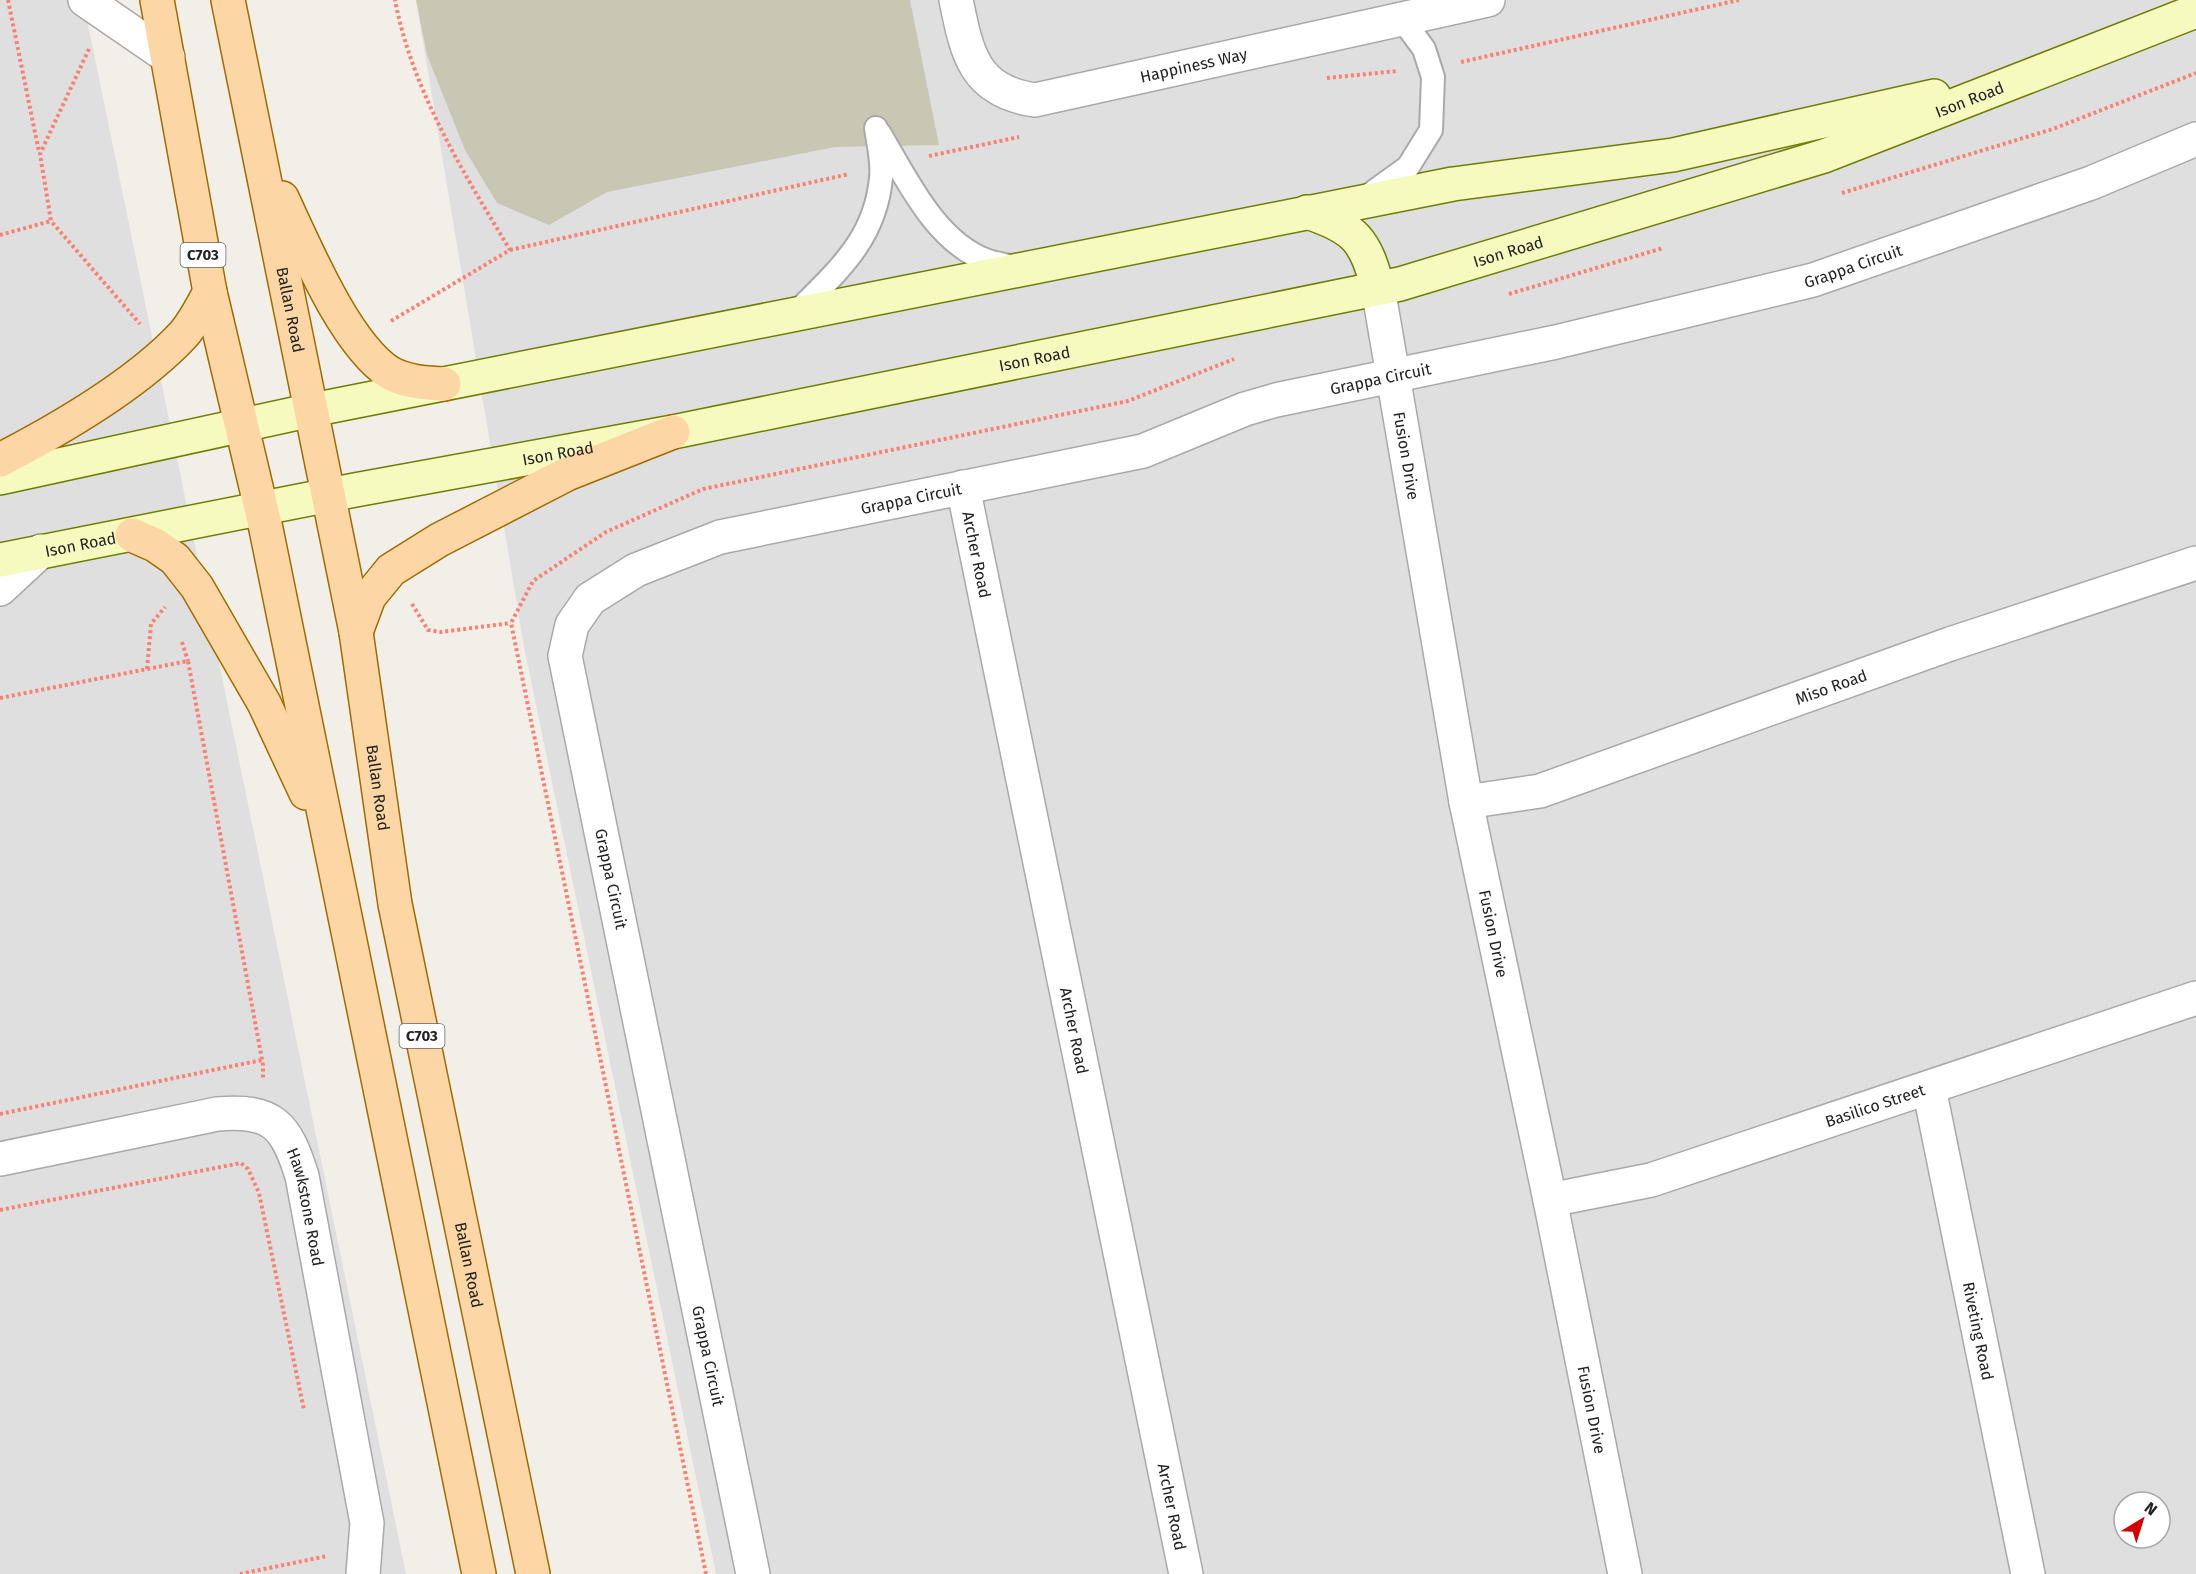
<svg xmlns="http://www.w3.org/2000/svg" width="2196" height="1574" font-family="'Fira Sans',sans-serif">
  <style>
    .residential { fill: #e0dfdf; fill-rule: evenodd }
    .construction { fill: #c7c7b4 }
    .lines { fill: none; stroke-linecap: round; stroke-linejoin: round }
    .lane-casing { stroke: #a9a9a9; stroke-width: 26 }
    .street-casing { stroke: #a9a9a9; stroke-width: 36 }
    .secondary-casing { stroke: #707d05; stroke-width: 36 }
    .primary-casing { stroke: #a06b00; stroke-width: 36 }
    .path { stroke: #fa8072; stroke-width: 4; stroke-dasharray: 3 3; stroke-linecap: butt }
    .lane { stroke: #fff; stroke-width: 22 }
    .street { stroke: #fff; stroke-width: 33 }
    .secondary { stroke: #f7fabf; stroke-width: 33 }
    .primary { stroke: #fcd6a4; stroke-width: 33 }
    .labels { text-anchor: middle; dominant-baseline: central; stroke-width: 6; stroke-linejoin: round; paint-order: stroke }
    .shield { fill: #fff; stroke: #646464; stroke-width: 1.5 }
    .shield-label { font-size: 15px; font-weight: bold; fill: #222 }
    .street-label { font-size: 16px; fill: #222; stroke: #fff }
  </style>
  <rect width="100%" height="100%" fill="#f2efe9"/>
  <g class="residential">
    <polygon points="0,0 83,0 406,1574 0,1574"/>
    <path d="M 416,0 L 2196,0 L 2196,1574 L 716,1574 L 524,647 ZM 2124,1502 L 2160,1502 L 2160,1538 L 2124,1538 Z"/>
  </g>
  <polygon class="construction" points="416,0 910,0 939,145 835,147 607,192 549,225 497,203 465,150 427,55"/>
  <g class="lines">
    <defs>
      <g id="lane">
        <path d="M 880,134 C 906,178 936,243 988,261 C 997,264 1006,265 1015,267"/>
        <polyline points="1365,198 1408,167 1431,130 1433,77 1424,49 1402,19"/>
        <path d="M 795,314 C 836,272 875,241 881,178 C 883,162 878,143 876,128"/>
      </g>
      <g id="street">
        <polyline points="85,0 168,57"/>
        <path id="s1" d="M 956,0 C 967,54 974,91 1035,100 L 1488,0"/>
        <path id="s2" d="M 1378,288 L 1466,802 L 1550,1200 L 1625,1574"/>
        <path id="s3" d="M 963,487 L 1186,1574"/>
        <polyline points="0,589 41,551"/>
        <path id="s4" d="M 1466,802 L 1540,791 L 1950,644 L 2196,563"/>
        <path id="s5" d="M 1929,1088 L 2028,1574"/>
        <path id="s6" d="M 0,1159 L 217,1114 C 273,1109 286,1125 302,1176 L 367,1523 L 363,1574"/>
        <path id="s7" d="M 1550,1200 L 1651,1180 L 2196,998"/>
        <path id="s8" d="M 753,1574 L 565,656 L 572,625 L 590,599 L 636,570 L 720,537 L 1143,451 L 1245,409 L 1276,400 L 1556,342 L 1813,280 L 2091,183 L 2196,139"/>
      </g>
      <g id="secondary">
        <path d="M 1307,212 C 1356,228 1365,240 1378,288"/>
        <polyline points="0,478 312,410 1453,184 1673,155 1934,96"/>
        <path id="s9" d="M 0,560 L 355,490 L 673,432 L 1400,284 L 1824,156 L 2196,11"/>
      </g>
      <g id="primary">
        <polyline points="157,0 210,292 266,529 479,1574"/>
        <path id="s10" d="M 228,0 L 356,632 L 395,904 L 533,1574"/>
        <path d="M 282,198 C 305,247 345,344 390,373 C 406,382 426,383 444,384"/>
        <path d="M 0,460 C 60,429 136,385 183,335 C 194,323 202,306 210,292"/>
        <polyline points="132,535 155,545 175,559 197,587 264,703 306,793"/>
        <polyline points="356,632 369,597 391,570 439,540 567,474 673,432"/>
      </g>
    </defs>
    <use href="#lane" class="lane-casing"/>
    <use href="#street" class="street-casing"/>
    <use href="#secondary" class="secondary-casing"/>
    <use href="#primary" class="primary-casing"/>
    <g class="path">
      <polyline points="8,0 39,152"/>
      <polyline points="89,49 40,154 51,221 140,324"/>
      <polyline points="1461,62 1739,0"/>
      <polyline points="1327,78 1397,71"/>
      <polyline points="929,156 1019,137"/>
      <polyline points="1842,193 2053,129 2196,73"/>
      <polyline points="0,235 51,221"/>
      <polyline points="510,250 849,174"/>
      <polyline points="1509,294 1663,248"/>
      <path d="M 391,321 L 510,250 C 463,172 412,90 395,0"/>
      <polyline points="412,604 428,630 441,632 511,623"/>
      <polyline points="182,642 188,661"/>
      <polyline points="147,669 151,624 165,607"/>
      <polyline points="0,698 188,661 263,1065 263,1079"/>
      <polyline points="0,1114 262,1060"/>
      <polyline points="0,1210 241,1163 248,1169 259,1193 304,1410"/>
      <polyline points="240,1574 327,1556"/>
      <polyline points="706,1574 511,623 533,581 606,532 703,489 1128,401 1234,359"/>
    </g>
    <use href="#lane" class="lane"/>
    <use href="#street" class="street"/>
    <use href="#secondary" class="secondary"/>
    <use href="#primary" class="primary"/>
  </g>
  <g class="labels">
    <g class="shield">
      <rect x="180.5" y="243" width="45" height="24" rx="4.5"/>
      <rect x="399.5" y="1024" width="45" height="24" rx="4.5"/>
    </g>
    <g class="shield-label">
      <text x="203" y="255">C703</text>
      <text x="422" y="1036">C703</text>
    </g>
    <g class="street-label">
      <text stroke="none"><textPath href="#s1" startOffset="302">Happiness Way</textPath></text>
      <text stroke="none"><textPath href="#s9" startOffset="2026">Ison Road</textPath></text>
      <text stroke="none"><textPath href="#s9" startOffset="1540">Ison Road</textPath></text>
      <text stroke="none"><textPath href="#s8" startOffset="2312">Grappa Circuit</textPath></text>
      <text stroke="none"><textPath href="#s10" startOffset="316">Ballan Road</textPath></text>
      <text stroke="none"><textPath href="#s9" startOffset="1054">Ison Road</textPath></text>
      <text stroke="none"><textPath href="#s8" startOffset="1826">Grappa Circuit</textPath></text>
      <text stroke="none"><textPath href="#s9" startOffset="568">Ison Road</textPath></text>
      <text stroke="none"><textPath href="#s2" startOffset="170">Fusion Drive</textPath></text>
      <text stroke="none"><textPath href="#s8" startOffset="1340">Grappa Circuit</textPath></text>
      <text stroke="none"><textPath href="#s9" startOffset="82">Ison Road</textPath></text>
      <text stroke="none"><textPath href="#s3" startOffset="69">Archer Road</textPath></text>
      <text stroke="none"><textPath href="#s4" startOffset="384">Miso Road</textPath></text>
      <text stroke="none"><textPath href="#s10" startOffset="802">Ballan Road</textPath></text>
      <text transform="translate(611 879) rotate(78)">Grappa Circuit</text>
      <text stroke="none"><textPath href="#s2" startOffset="656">Fusion Drive</textPath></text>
      <text stroke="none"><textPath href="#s3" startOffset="555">Archer Road</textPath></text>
      <text stroke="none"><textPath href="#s7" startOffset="339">Basilico Street</textPath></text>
      <text stroke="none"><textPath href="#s6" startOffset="372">Hawkstone Road</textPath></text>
      <text stroke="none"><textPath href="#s10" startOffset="1288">Ballan Road</textPath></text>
      <text stroke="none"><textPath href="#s5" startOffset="248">Riveting Road</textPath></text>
      <text transform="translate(708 1356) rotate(78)">Grappa Circuit</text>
      <text stroke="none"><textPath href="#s2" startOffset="1142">Fusion Drive</textPath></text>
      <text stroke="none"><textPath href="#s3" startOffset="1041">Archer Road</textPath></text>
    </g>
  </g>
  <g transform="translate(2142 1520) rotate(38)"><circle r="28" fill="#ffffff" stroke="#a7a7a7" stroke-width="1.5"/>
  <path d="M0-4.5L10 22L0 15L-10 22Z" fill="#d40000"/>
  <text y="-9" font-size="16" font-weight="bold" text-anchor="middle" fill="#222222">N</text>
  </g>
</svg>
